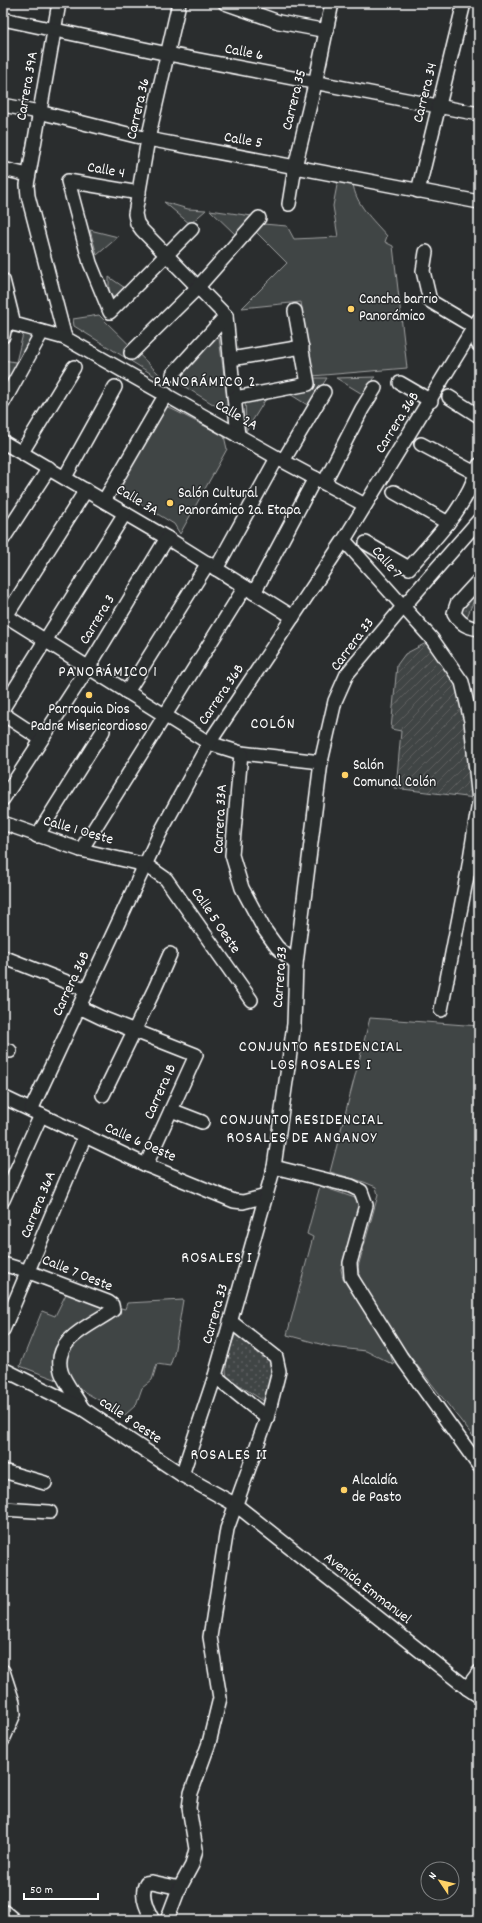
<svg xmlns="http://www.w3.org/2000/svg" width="482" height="1923" font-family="Dekko,sans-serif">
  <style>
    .grass { fill: #414445; stroke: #a0a2a2 }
    .park { fill: url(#park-dots); stroke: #a0a2a2 }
    .garden { fill: url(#garden-furrows); stroke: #a0a2a2 }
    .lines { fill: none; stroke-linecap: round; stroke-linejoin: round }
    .minor-casing { stroke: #fff; stroke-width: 16 }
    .minor { stroke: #2a2d2e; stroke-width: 13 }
    .poi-dot { fill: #ffd166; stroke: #2a2d2e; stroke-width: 1.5 }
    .labels { text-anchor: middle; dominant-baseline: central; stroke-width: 3; stroke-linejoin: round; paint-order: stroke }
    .street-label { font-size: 15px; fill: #fff; stroke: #2a2d2e }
    .poi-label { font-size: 15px; fill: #fff; stroke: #2a2d2e; text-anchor: start }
    .neighbourhood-label { font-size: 16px; letter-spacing: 1px; fill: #fff; stroke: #2a2d2e }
  </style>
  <defs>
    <pattern id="park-dots" width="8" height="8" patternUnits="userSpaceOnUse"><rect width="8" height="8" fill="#414445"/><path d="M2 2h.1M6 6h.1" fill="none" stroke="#5e6061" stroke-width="1.8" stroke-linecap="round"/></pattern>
    <pattern id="garden-furrows" width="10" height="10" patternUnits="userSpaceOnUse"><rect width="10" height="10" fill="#414445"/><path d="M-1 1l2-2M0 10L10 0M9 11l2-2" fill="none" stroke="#5e6061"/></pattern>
  </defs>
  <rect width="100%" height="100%" fill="#2a2d2e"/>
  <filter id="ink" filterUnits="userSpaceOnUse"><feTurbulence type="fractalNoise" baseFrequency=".025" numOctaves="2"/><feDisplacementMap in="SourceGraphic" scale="8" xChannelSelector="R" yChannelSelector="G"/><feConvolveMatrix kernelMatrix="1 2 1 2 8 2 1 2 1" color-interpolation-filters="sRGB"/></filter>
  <g filter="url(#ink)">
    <g class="grass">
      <path d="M 338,180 L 353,183 C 355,204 373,220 387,236 L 385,242 L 393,246 L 407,368 L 312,376 L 301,302 L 242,308 L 287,263 L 256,232 L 263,224 L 287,226 L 294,239 L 338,237 L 333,206 Z"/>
      <polygon points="164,202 188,209 206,210 190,224"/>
      <polygon points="210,210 259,217 238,237"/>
      <polygon points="90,230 118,237 97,255"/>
      <polygon points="109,277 125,288 115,298 109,294"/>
      <polygon points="99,315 162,377 163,381 74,326 73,319"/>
      <polygon points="6,325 39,333 3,399 3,360 16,362 23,334 7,331"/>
      <polygon points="218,331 228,404 221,409 174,380"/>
      <polygon points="375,377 364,395 336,378"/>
      <polygon points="315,378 327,378 309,406 280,388 310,382"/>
      <polygon points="272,389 246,431 245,394"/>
      <polygon points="162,404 224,436 227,449 180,534 174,524 121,492 118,484"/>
      <polygon points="370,1018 479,1026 479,1444 405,1350 360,1280 358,1267 378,1195 376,1187 364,1182 330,1172"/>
      <polygon points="320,1186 358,1199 360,1205 341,1269 343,1279 388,1348 394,1365 366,1351 331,1347 287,1335 313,1237 307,1234"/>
      <polygon points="68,1290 104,1304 125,1309 127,1303 183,1300 174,1354 170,1366 157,1364 152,1380 142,1388 136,1405 125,1415 76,1387 20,1366 42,1311 55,1316"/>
    </g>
    <g class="park">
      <polygon points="479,589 479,601 474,600 467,617 460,611"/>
      <path d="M 237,1330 L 274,1358 L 268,1404 L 227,1377 C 223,1361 232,1344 237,1330 Z"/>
    </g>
    <polygon class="garden" points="428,642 458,682 464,701 475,798 394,788 397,777 401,731 391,729 397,665 405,654"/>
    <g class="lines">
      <defs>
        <g id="minor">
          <polyline points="59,3 27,185 28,196 65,338"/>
          <polyline points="179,3 148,139 135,214 137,223 142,230 226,316 238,436"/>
          <polyline points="225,3 279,22 327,31"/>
          <polyline points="3,19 168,54 479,114"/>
          <polyline points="3,105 39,112 148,139 479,202"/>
          <polyline points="3,169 28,175"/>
          <polyline points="418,191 464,3"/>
          <polyline points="139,193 68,181 90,263 110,312 192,229"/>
          <polyline points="289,204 295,167 315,84 332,3"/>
          <polyline points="426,252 423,271 430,301 474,327"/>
          <polyline points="3,280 14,324"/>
          <polyline points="3,321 65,338 283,461 365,505"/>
          <polyline points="3,336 6,322"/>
          <polyline points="478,344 479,345"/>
          <polyline points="131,353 198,287 259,218"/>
          <polyline points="231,359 302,347"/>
          <polyline points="173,374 226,316"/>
          <polyline points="400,383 431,401"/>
          <polyline points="449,397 479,416"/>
          <polyline points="235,398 308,384 295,311"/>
          <polyline points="3,403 42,332"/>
          <polyline points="3,442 167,538 293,617"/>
          <polyline points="421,444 477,474"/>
          <polyline points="22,452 74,367"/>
          <polyline points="283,461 324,392"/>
          <polyline points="65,477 115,387"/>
          <polyline points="324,483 362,409 375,388"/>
          <polyline points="394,492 448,523"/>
          <polyline points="104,501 166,394"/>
          <polyline points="3,539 49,468"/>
          <polyline points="344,540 432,639 462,682 471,721 479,802 468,871 441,1010"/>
          <path d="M 366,543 L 409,568 C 437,536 467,507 479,465"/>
          <polyline points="216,569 277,458"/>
          <path d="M 479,580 L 457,604 L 454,613 C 460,624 467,627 479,629"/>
          <polyline points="254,593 315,478"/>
          <polyline points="3,614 209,743 241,753 321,762"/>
          <polyline points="3,621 86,490"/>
          <polyline points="127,692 208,563"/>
          <polyline points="3,708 125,513"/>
          <polyline points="3,714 41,739"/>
          <polyline points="241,753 232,855 242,888 264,929 277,947 296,964"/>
          <polyline points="3,799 88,668 167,538"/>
          <polyline points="3,823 81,850 146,865 166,879 251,1000"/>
          <polyline points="37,836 103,731"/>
          <polyline points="81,850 245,587"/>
          <polyline points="3,957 87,990"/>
          <polyline points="79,1007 102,1018 196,1055 146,1165"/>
          <polyline points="3,1050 10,1051"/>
          <polyline points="103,1095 155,988 170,954"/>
          <polyline points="3,1097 146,1165 234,1201 243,1202 266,1196"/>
          <polyline points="31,1110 159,835 209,743 344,540 479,319"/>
          <polyline points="171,1110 202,1122"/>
          <polyline points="274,1167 351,1186 361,1191 366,1205 350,1263 351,1277 401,1357 479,1466"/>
          <polyline points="3,1200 41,1115"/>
          <path d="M 3,1264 L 29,1272 L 108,1302 L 112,1305 L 113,1310 C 92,1325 52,1339 61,1371 C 63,1380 78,1400 83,1409"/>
          <polyline points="3,1330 85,1136"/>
          <polyline points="3,1369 83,1409 182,1475 236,1505 467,1688 479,1696"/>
          <polyline points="215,1376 267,1418"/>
          <polyline points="3,1471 45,1483"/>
          <polyline points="182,1475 215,1376 274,1167 294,1024 296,964 321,762 335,701 347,674 403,607 479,520"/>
          <polyline points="3,1509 50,1512"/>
          <polyline points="3,1671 13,1702 14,1714 3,1740"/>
          <polyline points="467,1688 479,1672"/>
          <polyline points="3,1911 14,1920"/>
          <path d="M 153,1920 C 147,1910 140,1894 146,1883 L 152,1882 L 180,1888"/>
          <polyline points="167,1920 178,1891 192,1865 196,1849 189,1808 191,1793 209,1743 220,1698 210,1637 227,1529 267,1418 279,1371 276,1357 230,1321"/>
        </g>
      </defs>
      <use href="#minor" class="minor-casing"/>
      <use href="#minor" class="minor"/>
    </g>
  </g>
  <g class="poi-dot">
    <circle cx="351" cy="309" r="4"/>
    <circle cx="170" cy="503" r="4"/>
    <circle cx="89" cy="695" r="4"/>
    <circle cx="345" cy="775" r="4"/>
    <circle cx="344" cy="1490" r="4"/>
  </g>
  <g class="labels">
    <g class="street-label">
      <text transform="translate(244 53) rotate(11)">Calle 6</text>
      <text transform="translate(28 86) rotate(-80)">Carrera 39A</text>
      <text transform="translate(426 93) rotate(-76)">Carrera 34</text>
      <text transform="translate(295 100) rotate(-76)">Carrera 35</text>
      <text transform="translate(139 109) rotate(-77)">Carrera 36</text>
      <text transform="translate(243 141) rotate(10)">Calle 5</text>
      <text transform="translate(106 171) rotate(10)">Calle 4</text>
      <text transform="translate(236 416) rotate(30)">Calle 2A</text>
      <text transform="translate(398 423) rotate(-58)">Carrera 36B</text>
      <text transform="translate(137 501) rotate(31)">Calle 3A</text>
      <text transform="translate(386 563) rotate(49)">Calle 7</text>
      <text transform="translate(98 620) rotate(-59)">Carrera 3</text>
      <text transform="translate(353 645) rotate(-53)">Carrera 33</text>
      <text transform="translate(222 695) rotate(-56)">Carrera 36B</text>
      <text transform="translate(221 819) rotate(-87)">Carrera 33A</text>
      <text transform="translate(78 831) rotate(16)">Calle 1 Oeste</text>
      <text transform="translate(215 921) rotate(56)">Calle 5 Oeste</text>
      <text transform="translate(281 977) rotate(-86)">Carrera 33</text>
      <text transform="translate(72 984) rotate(-65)">Carrera 36B</text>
      <text transform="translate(161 1092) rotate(-66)">Carrera 1B</text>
      <text transform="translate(140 1143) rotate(24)">Calle 6 Oeste</text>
      <text transform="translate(39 1205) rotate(-68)">Carrera 36A</text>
      <text transform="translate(77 1274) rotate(22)">Calle 7 Oeste</text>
      <text transform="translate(216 1314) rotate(-74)">Carrera 33</text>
      <text transform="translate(130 1421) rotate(34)">calle 8 oeste</text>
      <text transform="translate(367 1589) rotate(38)">Avenida Emmanuel</text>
    </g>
    <g class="poi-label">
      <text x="359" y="300">Cancha barrio<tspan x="359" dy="17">Panorámico</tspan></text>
      <text x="178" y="494">Salón Cultural<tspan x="178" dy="17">Panorámico 2a. Etapa</tspan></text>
      <text x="89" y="710" text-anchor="middle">Parroquia Dios<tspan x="89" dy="17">Padre Misericordioso</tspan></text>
      <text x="353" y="766">Salón<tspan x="353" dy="17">Comunal Colón</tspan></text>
      <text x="352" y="1481">Alcaldía<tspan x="352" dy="17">de Pasto</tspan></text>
    </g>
    <g class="neighbourhood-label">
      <text x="205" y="382">PANORÁMICO 2</text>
      <text x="108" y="672">PANORÁMICO 1</text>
      <text x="273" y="724">COLÓN</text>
      <text x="321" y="1047">CONJUNTO RESIDENCIAL<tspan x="321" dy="18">LOS ROSALES I</tspan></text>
      <text x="302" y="1120">CONJUNTO RESIDENCIAL<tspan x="302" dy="18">ROSALES DE ANGANOY</tspan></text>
      <text x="217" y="1258">ROSALES I</text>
      <text x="229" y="1455">ROSALES II</text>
    </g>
  </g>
  <rect width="482" height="1923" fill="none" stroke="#2a2d2e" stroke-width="16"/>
  <rect x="8" y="8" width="466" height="1907" fill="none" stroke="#fff" stroke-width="1.5" filter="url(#ink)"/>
  <g transform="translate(440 1881) rotate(305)"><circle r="19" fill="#2a2d2e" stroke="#7f8182"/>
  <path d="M0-3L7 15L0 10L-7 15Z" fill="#ffd166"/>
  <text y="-6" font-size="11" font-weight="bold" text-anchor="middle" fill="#ffffff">N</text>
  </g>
  <path d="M24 1893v6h74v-6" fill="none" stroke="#ffffff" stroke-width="2"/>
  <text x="30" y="1893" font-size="12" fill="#ffffff" stroke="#2a2d2e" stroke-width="3" paint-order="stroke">50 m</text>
</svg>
